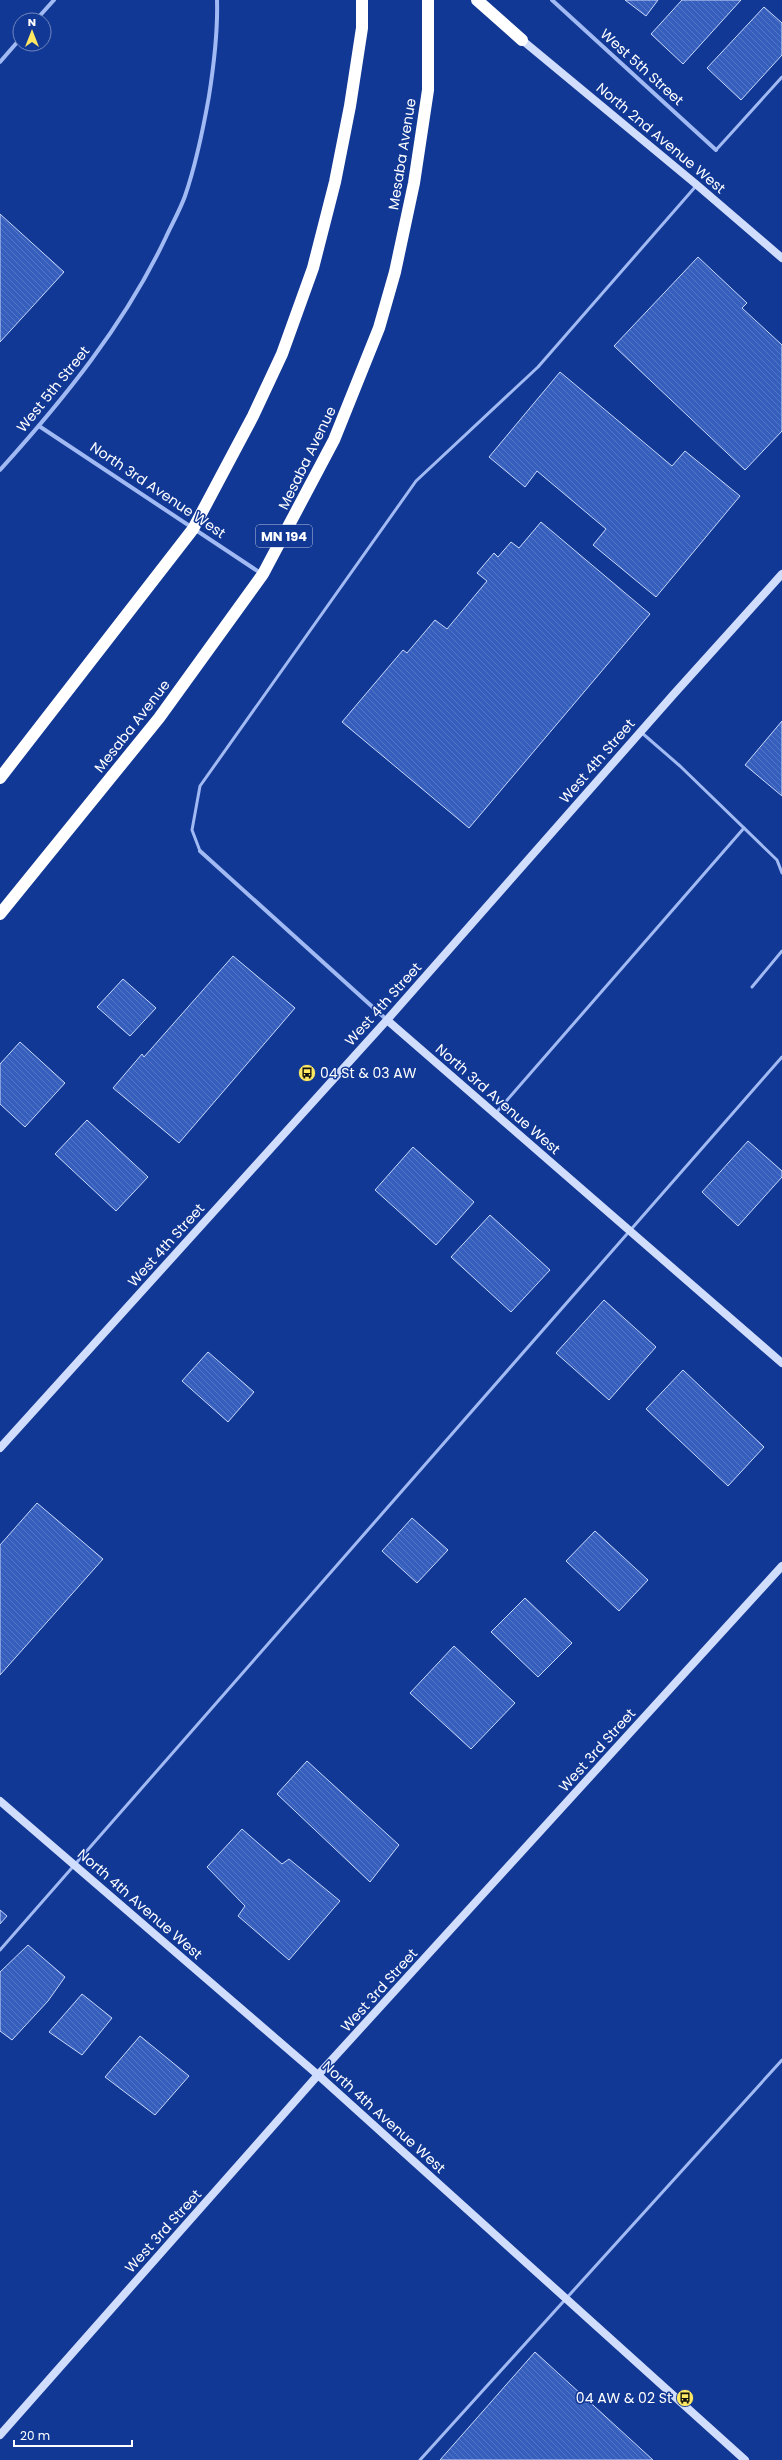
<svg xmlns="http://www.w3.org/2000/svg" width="782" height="2460" font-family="Poppins,sans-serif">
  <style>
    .building { fill: url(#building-back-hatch); stroke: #c9d9fd }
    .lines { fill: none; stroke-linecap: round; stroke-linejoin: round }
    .lane { stroke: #a1baf3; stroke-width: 3 }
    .street { stroke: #a1baf3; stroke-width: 4 }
    .secondary { stroke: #d1ddfd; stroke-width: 8 }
    .highway { stroke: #fff; stroke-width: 12 }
    .labels { text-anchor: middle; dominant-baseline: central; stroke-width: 3; stroke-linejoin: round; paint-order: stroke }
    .shield { fill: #123895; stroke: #b8c3df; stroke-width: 1 }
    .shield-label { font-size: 13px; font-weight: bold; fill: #fff }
    .street-label { font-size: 14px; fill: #fff; stroke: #123895 }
    .poi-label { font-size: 14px; fill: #fff; stroke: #123895; text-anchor: start }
  </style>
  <defs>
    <pattern id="building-back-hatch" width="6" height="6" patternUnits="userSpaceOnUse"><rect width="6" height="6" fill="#365ebc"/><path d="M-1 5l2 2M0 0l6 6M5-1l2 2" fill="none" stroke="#5476c6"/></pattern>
  </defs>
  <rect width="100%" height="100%" fill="#123895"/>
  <g class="building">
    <polygon points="625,0 658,0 646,16"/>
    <polygon points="682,0 741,0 683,64 651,34"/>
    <polygon points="764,7 782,23 782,55 741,100 707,68"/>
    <polygon points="0,214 64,272 0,342"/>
    <polygon points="698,257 747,303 742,308 782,345 782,431 745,470 614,346"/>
    <polygon points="560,372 672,466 685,451 740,496 656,597 593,545 606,529 537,471 525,487 489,457"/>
    <polygon points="541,522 650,614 469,828 342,722 403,650 407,653 435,620 447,629 487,581 477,573 494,553 498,557 511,542 519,548"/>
    <polygon points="782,721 782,796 745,765"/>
    <polygon points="233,956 295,1008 179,1143 113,1088 142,1054 144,1057"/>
    <polygon points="123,979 156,1008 130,1036 97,1007"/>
    <polygon points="20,1042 65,1083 25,1127 0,1104 0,1064"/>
    <polygon points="87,1120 148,1177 116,1211 55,1154"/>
    <polygon points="748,1141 782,1171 782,1177 738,1226 702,1192"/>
    <polygon points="413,1147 474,1202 436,1245 375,1190"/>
    <polygon points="490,1215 550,1270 511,1312 451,1257"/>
    <polygon points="604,1300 656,1347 609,1400 556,1353"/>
    <polygon points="208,1352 254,1392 228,1422 182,1381"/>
    <polygon points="683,1370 764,1447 728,1486 646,1409"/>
    <polygon points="37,1503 103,1559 0,1675 0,1545"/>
    <polygon points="412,1518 448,1550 417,1583 382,1551"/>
    <polygon points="595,1531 648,1580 619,1611 566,1561"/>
    <polygon points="525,1598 572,1643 538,1677 491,1632"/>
    <polygon points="454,1646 515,1703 471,1749 410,1693"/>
    <polygon points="307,1761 399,1845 370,1882 277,1794"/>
    <polygon points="242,1829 282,1864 289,1859 340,1901 289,1960 238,1916 245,1906 207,1867"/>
    <polygon points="0,1910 7,1916 0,1924"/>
    <polygon points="28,1945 65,1977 48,2001 12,2040 0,2031 0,1972"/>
    <polygon points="82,1994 112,2018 82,2055 49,2032"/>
    <polygon points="140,2036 189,2076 155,2115 105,2077"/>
    <polygon points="535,2352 653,2460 440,2460"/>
  </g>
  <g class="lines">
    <g class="lane">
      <polyline points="716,150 782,77"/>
      <polyline points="642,733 680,766 777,860 782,873"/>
      <polyline points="200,851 192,830 200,786 416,481 538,367 696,186"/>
      <polyline points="752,987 782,951"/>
      <polyline points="495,1114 744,828"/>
      <polyline points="0,1950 782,1057"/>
      <polyline points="420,2460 782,2060"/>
    </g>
    <g class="street">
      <polyline points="552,0 716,150"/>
      <polyline points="36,20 54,0"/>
      <polyline points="0,62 20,39"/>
      <polyline points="39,426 262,574"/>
      <path d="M 0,470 C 64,399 125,324 166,237 C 172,224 180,210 185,196 C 196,164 203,130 209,96 C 214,64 218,32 217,0"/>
      <polyline points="200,851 387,1020"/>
    </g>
    <g class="secondary">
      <polyline points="522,40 697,185 782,258"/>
      <polyline points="387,1020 782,1363"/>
      <polyline points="0,1448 387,1020 673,695 782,574"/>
      <polyline points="0,1801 318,2075 745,2460"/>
      <polyline points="0,2435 318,2075 782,1566"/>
    </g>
    <g class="highway">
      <polyline points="477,0 522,40"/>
      <polyline points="0,778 193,529 253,416 282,354 313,268 335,182 350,106 362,28 362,0"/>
      <polyline points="0,914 159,718 263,574 334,440 379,328 395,272 414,183 428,90 428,0"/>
    </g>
  </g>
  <defs>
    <symbol id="bus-disc" viewBox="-11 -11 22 22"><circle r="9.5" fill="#ffe963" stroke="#123895"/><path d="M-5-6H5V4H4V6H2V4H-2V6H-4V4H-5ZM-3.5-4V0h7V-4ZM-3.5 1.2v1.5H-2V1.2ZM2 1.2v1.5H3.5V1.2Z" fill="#111"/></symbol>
  </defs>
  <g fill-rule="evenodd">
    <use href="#bus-disc" x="297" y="1063" width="20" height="20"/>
    <use href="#bus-disc" x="675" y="2388" width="20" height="20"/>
  </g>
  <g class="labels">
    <rect class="shield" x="256" y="525" width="56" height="22" rx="3"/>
    <g class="shield-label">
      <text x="284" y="536">MN 194</text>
    </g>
    <g class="street-label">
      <text transform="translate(642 67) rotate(42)">West 5th Street</text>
      <text transform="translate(661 138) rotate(40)">North 2nd Avenue West</text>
      <text transform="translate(402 154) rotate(-81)">Mesaba Avenue</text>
      <text transform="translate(53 389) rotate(-51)">West 5th Street</text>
      <text transform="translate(307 458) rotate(-64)">Mesaba Avenue</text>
      <text transform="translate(158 490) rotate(34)">North 3rd Avenue West</text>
      <text transform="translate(132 726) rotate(-52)">Mesaba Avenue</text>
      <text transform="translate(597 761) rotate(-49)">West 4th Street</text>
      <text transform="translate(383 1004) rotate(-48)">West 4th Street</text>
      <text transform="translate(498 1099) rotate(41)">North 3rd Avenue West</text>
      <text transform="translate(166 1245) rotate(-48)">West 4th Street</text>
      <text transform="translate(597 1750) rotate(-48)">West 3rd Street</text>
      <text transform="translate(140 1904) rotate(41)">North 4th Avenue West</text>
      <text transform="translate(379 1990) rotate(-48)">West 3rd Street</text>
      <text transform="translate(384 2117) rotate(42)">North 4th Avenue West</text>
      <text transform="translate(163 2231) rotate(-48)">West 3rd Street</text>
    </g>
    <g class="poi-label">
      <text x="320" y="1073">04 St &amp; 03 AW</text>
      <text x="672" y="2398" text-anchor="end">04 AW &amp; 02 St</text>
    </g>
  </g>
  <g transform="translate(32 32)"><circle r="19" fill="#123895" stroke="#7188bf"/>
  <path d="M0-3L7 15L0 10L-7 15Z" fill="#ffe963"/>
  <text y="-6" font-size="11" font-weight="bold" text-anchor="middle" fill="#ffffff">N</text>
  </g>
  <path d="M14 2440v6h118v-6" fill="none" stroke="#ffffff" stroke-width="2"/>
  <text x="20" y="2440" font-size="12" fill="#ffffff" stroke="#123895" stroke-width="3" paint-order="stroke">20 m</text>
</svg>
